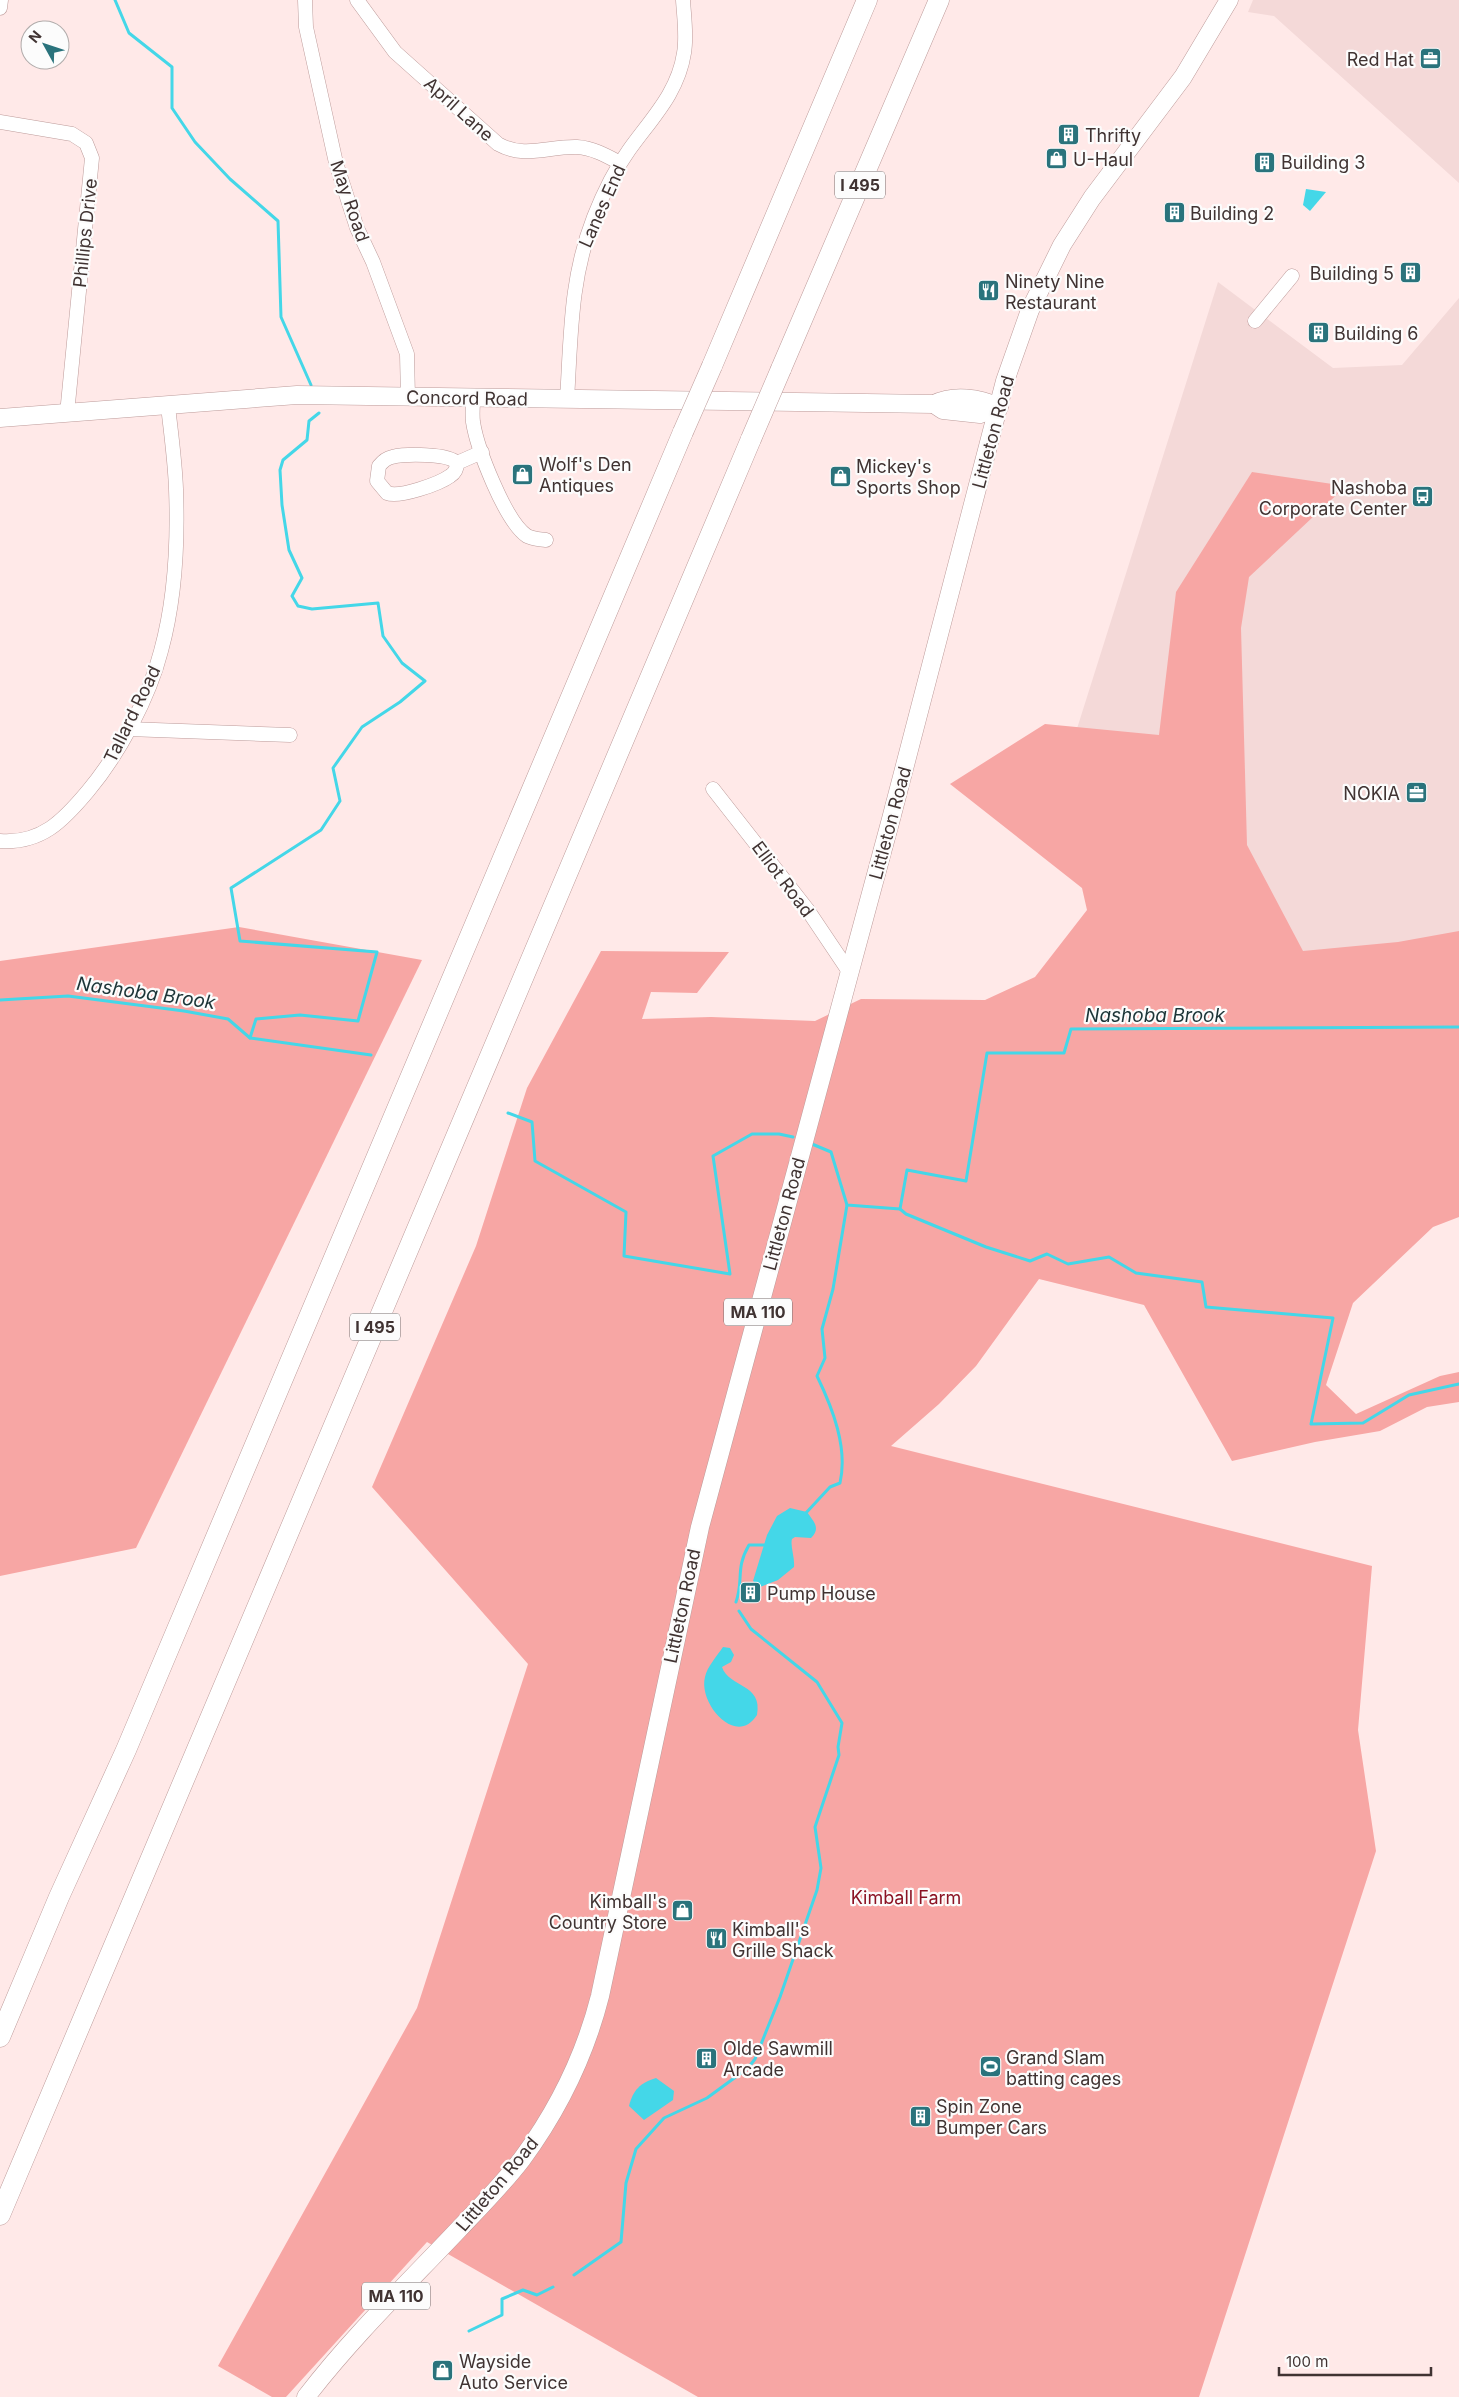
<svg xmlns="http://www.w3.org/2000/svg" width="1459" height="2397" font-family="Inter,sans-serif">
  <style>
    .built { fill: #f4d9d8 }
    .green { fill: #f7a6a4 }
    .water { fill: #44d7e8 }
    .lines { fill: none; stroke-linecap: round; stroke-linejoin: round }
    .stream { stroke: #44d7e8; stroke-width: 3 }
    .minor-casing { stroke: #bd9b9a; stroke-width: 15 }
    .major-casing { stroke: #bd9b9a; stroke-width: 19 }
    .highway-casing { stroke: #bd9b9a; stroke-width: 21 }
    .minor { stroke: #fff; stroke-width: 14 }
    .major { stroke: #fff; stroke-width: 18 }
    .highway { stroke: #fff; stroke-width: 20 }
    .highway-bridge-casing { stroke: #bd9b9a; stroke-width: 21; stroke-linecap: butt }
    .highway-bridge { stroke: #fff; stroke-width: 20 }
    .labels { text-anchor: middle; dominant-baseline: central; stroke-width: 4.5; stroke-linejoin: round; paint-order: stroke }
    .shield { fill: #fcfcfc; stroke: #786f6f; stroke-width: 1 }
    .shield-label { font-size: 16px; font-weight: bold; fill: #403332 }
    .poi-label { font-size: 18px; fill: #403332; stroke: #fcfcfc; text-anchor: start }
    .street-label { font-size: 18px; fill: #403332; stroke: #fcfcfc }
    .park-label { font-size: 18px; fill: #8b1324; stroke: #fcfcfc }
    .water-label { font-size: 19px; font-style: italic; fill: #1d3538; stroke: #fcfcfc }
  </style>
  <rect width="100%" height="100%" fill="#ffe9e8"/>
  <g class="built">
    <polygon points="1253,0 1459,0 1459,183 1274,16 1248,12"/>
    <polygon points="1218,282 1333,368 1402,365 1459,298 1459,1000 1118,900 1045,830"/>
  </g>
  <g class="green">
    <polygon points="1252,472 1346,486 1249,577 1241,628 1247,845 1303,951 1398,942 1459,931 1459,1217 1433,1227 1353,1303 1326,1385 1356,1414 1440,1376 1459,1372 1459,1402 1427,1407 1380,1431 1315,1442 1232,1461 1144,1305 1039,1279 976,1366 939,1404 891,1446 1372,1566 1358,1730 1376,1851 1199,2397 698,2397 427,2242 286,2397 272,2397 218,2366 417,2008 528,1664 372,1487 476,1246 527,1088 601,951 729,952 697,993 651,992 642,1019 711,1017 815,1021 861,999 985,1000 1035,977 1087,910 1082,888 950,784 1045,724 1159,735 1176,592"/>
    <polygon points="239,927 422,960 136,1548 0,1576 0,961"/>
  </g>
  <g class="water">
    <polygon points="1306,189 1326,192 1310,211 1303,205"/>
    <path d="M 790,1508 L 807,1512 C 814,1522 821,1528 811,1538 L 795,1537 L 792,1539 C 790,1546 795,1557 794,1567 L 778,1580 L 760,1587 L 753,1581 L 767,1535 L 777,1516 Z"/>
    <path d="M 723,1647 L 730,1648 L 734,1655 L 731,1662 L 722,1667 C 729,1688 763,1683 757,1715 C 736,1748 698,1703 705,1677 C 707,1667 717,1656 723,1647 Z"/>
    <path d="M 656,2078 L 674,2091 L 673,2100 L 644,2120 L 629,2106 C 633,2090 640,2083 656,2078 Z"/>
  </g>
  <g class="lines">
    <g class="stream">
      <polyline points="115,0 129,33 172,67 172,108 195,142 230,179 278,221 281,317 311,385"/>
      <polyline points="0,1000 68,996 184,1011 228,1019 250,1038 371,1055"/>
      <polyline points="250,1038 256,1019 300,1015 358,1021 377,952 240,941 231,888 321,830 340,801 333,768 362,727 400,702 425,681 402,663 383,636 378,603 312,609 298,606 292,596 302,578 289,550 282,505 280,470 283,460 307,440 309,421 319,413"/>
      <polyline points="508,1113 532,1122 535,1161 626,1212 624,1256 730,1274 713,1156 752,1134 779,1134 793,1137"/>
      <polyline points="812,1144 831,1152 847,1205 900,1209 907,1170 966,1181 987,1053 1064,1053 1071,1029 1459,1027"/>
      <polyline points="900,1209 906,1214 986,1247 1030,1261 1047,1254 1068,1264 1109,1257 1136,1273 1202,1282 1206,1307 1333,1318 1311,1424 1363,1423 1409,1395 1459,1384"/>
      <path d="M 805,1514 L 830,1487 L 840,1483 C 848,1448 833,1409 817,1376 L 825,1358 L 822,1329 L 833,1289 L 847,1205"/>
      <path d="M 736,1602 C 744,1579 735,1569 749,1545 L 768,1545"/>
      <polyline points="574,2275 621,2242 626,2183 636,2149 664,2118 707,2098 748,2068 755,2059 780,1997 817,1890 821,1868 815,1827 839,1755 838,1747 842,1723 817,1682 751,1629 739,1611"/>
      <polyline points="469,2331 502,2315 502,2299 523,2290 537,2295 553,2287"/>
    </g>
    <defs>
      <g id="minor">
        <polyline points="305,0 306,27 336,163 357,228 373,262 407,354 408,398"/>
        <path d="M 357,0 L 395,52 L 498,144 C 525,159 548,146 577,147 C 593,148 607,156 620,163"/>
        <polyline points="0,8 1,0"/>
        <polyline points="0,122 72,134 86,143 92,158 67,414"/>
        <polyline points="1255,321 1292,276"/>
        <path d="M 473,399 C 473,406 472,414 473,422 C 477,448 505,521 527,536 C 533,539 539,539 546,540"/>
        <path d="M 567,400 C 571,336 570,278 594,217 C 603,194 614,171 629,150 C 651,119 678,93 684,53 C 687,36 684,17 683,0"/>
        <path d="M 457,463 C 457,468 455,473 450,476 C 439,484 399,498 387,493 L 377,481 L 379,466 C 383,461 387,458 392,457 C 405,454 448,453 457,463 L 482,452"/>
        <polyline points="128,729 290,735"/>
        <polyline points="713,789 807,909 850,973"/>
        <path d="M 0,841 C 41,844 63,821 88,791 C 119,754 149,698 161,651 C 175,600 178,541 176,489 C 175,461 171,433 168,406"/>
      </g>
      <g id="major">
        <polyline points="934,404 943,410 980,414 999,407"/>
        <path d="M 0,418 L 297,395 L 934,404 C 954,394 979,398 999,407"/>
        <path d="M 306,2397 C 352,2337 407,2284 459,2229 C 481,2206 503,2184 522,2159 C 558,2110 585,2055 600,1996 L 700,1527 L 891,819 L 1005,381 L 1030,310 L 1062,245 L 1092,198 L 1183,77 L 1229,0"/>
      </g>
      <g id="highway">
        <polyline points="712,366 867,0"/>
        <polyline points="781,369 939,0"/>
        <polyline points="0,2037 59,1897 126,1750 683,432"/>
        <polyline points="0,2215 751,439"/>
      </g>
    </defs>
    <use href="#minor" class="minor-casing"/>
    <use href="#major" class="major-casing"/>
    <use href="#highway" class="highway-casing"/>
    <use href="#minor" class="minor"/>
    <use href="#major" class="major"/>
    <use href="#highway" class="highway"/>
    <defs>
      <g id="highway-bridge">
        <polyline points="683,432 712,366"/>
        <polyline points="751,439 781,369"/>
      </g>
    </defs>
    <use href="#highway-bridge" class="highway-bridge-casing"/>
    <use href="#highway-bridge" class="highway-bridge"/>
  </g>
  <defs>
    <symbol id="office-square" viewBox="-11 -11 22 22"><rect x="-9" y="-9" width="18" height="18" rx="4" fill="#2a737c" stroke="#fcfcfc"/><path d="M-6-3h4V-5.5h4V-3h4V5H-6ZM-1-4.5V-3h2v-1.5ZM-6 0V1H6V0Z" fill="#fff"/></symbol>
    <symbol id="building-square" viewBox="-11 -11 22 22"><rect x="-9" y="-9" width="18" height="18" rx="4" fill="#2a737c" stroke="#fcfcfc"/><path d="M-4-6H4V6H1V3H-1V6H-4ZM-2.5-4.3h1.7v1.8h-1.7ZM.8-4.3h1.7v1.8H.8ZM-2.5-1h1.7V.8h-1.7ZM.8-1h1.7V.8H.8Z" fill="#fff"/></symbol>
    <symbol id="shop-square" viewBox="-11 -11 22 22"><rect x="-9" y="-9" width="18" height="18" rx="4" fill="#2a737c" stroke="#fcfcfc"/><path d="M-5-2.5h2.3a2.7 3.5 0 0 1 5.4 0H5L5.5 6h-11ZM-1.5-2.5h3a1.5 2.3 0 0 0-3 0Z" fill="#fff"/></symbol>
    <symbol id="restaurant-square" viewBox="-11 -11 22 22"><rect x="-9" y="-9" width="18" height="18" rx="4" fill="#2a737c" stroke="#fcfcfc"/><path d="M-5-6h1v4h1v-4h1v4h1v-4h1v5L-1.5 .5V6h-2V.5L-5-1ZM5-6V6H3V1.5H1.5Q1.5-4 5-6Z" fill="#fff"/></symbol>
    <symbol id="bus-square" viewBox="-11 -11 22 22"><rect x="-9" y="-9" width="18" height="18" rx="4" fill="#2a737c" stroke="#fcfcfc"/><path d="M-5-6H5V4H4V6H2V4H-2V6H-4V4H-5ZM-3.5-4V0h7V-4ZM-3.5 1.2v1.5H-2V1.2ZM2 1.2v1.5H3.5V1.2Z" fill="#fff"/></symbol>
    <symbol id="stadium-square" viewBox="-11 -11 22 22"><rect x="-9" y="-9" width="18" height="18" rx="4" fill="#2a737c" stroke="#fcfcfc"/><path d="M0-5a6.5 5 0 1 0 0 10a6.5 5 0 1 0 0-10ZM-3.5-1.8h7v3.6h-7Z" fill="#fff"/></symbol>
  </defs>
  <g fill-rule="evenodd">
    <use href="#office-square" x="1418" y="46" width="25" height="25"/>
    <use href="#building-square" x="1056" y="122" width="25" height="25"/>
    <use href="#shop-square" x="1044" y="146" width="25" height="25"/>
    <use href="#building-square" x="1252" y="150" width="25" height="25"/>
    <use href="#building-square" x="1162" y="200" width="25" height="25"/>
    <use href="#building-square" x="1398" y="260" width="25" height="25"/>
    <use href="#restaurant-square" x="976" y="278" width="25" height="25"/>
    <use href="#building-square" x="1306" y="320" width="25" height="25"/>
    <use href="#shop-square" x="510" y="462" width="25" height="25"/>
    <use href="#shop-square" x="828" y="464" width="25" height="25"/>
    <use href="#bus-square" x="1410" y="484" width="25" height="25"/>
    <use href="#office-square" x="1404" y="780" width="25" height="25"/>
    <use href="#building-square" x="738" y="1580" width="25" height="25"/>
    <use href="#shop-square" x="670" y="1898" width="25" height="25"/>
    <use href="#restaurant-square" x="704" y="1926" width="25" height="25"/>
    <use href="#building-square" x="694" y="2046" width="25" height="25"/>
    <use href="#stadium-square" x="978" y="2054" width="25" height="25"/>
    <use href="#building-square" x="908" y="2104" width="25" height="25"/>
    <use href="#shop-square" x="430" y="2358" width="25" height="25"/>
  </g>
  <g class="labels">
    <g class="shield">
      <rect x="835" y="171.5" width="50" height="27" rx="4"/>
      <rect x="724" y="1298.5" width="68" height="27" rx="4"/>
      <rect x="350" y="1313.5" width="50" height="27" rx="4"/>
      <rect x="362" y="2282.5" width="68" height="27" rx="4"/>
    </g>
    <g class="shield-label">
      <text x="860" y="185">I 495</text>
      <text x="758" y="1312">MA 110</text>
      <text x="375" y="1327">I 495</text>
      <text x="396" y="2296">MA 110</text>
    </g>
    <g class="poi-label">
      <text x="1414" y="59" text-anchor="end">Red Hat</text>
      <text x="1085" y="135">Thrifty</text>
      <text x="1073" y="159">U-Haul</text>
      <text x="1281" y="162">Building 3</text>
      <text x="1190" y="213">Building 2</text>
      <text x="1394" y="273" text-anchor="end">Building 5</text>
      <text x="1005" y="281">Ninety Nine<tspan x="1005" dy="21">Restaurant</tspan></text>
      <text x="1334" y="333">Building 6</text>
      <text x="539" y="464">Wolf's Den<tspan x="539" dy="21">Antiques</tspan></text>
      <text x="856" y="466">Mickey's<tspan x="856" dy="21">Sports Shop</tspan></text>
      <text x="1407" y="487" text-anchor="end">Nashoba<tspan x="1407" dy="21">Corporate Center</tspan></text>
      <text x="1400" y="793" text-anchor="end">NOKIA</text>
      <text x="767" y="1593">Pump House</text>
      <text x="667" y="1901" text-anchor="end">Kimball's<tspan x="667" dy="21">Country Store</tspan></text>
      <text x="732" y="1929">Kimball's<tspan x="732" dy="21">Grille Shack</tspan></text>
      <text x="723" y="2048">Olde Sawmill<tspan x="723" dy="21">Arcade</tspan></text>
      <text x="1006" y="2057">Grand Slam<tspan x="1006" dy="21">batting cages</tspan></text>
      <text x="936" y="2106">Spin Zone<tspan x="936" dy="21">Bumper Cars</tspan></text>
      <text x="459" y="2361">Wayside<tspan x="459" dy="21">Auto Service</tspan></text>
    </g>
    <g class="street-label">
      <text transform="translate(459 109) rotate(42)">April Lane</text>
      <text transform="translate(350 201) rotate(71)">May Road</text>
      <text transform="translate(602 206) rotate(-66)">Lanes End</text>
      <text transform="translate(85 233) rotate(-84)">Phillips Drive</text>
      <text transform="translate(467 398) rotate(1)">Concord Road</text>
      <text transform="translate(993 432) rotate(-75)">Littleton Road</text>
      <text transform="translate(132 714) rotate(-64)">Tallard Road</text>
      <text transform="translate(890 823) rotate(-75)">Littleton Road</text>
      <text transform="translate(783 879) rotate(53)">Elliot Road</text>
      <text transform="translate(784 1214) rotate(-75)">Littleton Road</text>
      <text transform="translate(682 1606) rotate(-78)">Littleton Road</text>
      <text transform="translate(497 2184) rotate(-50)">Littleton Road</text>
    </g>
    <g class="park-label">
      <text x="906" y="1897">Kimball Farm</text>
    </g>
    <g class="water-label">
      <text transform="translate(146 993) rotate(8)">Nashoba Brook</text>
      <text x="1155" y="1015">Nashoba Brook</text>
    </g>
  </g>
  <g transform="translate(45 45) rotate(310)"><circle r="24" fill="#fcfcfc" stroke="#b1acab"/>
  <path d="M0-4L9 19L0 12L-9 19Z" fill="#2a737c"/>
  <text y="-8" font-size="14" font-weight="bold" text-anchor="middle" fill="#403332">N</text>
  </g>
  <path d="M1279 2367v8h152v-8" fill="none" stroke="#403332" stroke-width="2.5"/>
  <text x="1286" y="2367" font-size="15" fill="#403332" stroke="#fcfcfc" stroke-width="4" paint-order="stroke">100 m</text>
</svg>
